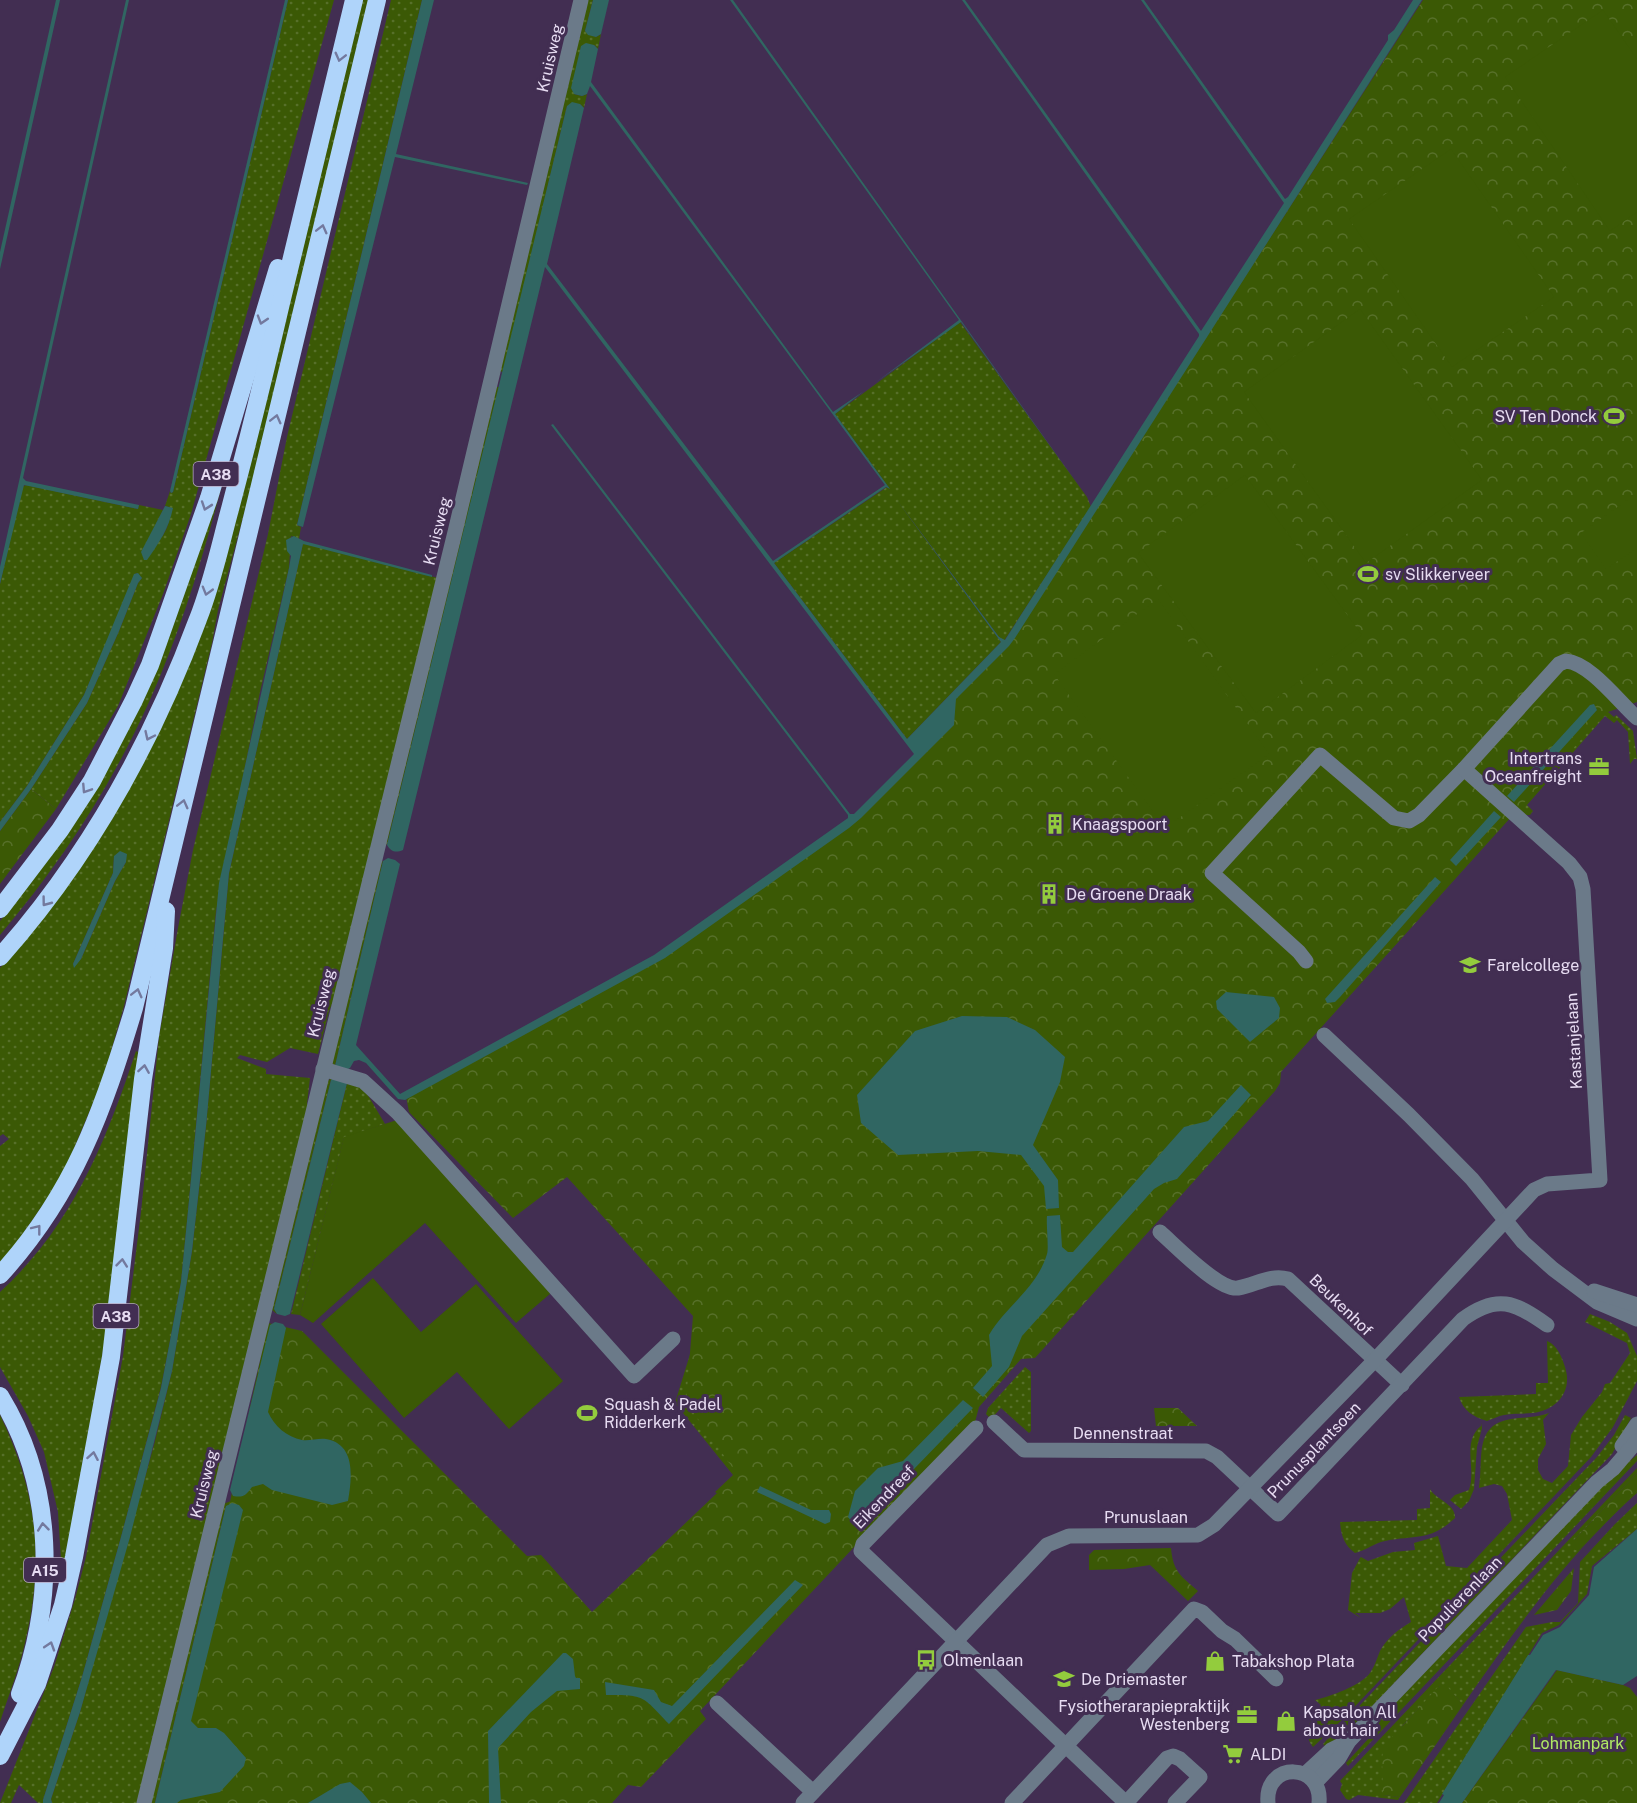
<svg xmlns="http://www.w3.org/2000/svg" width="1637" height="1803" viewBox="0 0 1637 1803" font-family="'Public Sans',sans-serif">
<defs>
<pattern id="grass-dots" width="8" height="8" patternUnits="userSpaceOnUse" patternTransform="scale(1.5)"><rect width="8" height="8" fill="#3b5905"/><path d="M2 2h.1M6 6h.1" fill="none" stroke="#57702a" stroke-width="1.8" stroke-linecap="round"/></pattern>
<pattern id="forest-crowns" width="20" height="18" patternUnits="userSpaceOnUse" patternTransform="scale(1.5)"><rect width="20" height="18" fill="#3b5905"/><path d="M2 6a3 3 0 1 1 6 0M12 15a3 3 0 1 1 6 0" fill="none" stroke="#57702a"/></pattern>
</defs>
<rect width="100%" height="100%" fill="#422e52"/>
<g fill="url(#grass-dots)" fill-rule="evenodd">
<path d="M288,0H334L191,514L163,594L118,706L56,809L31,789L87,703L119,631L138,583L142,578L136,573L84,695L27,786L0,822V584L22,487L26,485L138,509L139,505L163,510L155,526L162,537C168,527 171,519 169,507L165,506L170,491L171,493L173,492Z"/>
<path d="M361,0H369L249,495L218,610L212,643L124,1006L103,1079L62,1177L7,1257L0,1264V1146L9,1139L3,1134L0,1136V968C63,897 117,819 158,733C168,713 176,691 185,670ZM114,856L126,862L115,881L81,959L73,964L113,873Z"/>
<polygon points="391,0 422,0 297,525 301,527 299,539 291,536 289,568 260,692 216,911 188,1211 181,1282 169,1346 161,1387 121,1537 82,1677 43,1800 43,1803 38,1803 19,1785 11,1803 0,1803 54,1667 75,1599 86,1557 123,1356 141,1212 159,1037 178,928 193,850 268,534 287,437"/>
<polygon points="587,0 593,0 585,31 596,37 601,34 598,49 594,45 574,94 582,96 587,94 584,108 580,104 567,106 503,372 499,371"/>
<polygon points="960,322 1087,497 1091,507 1004,641 999,637 896,499 1001,642 907,739 774,563 887,487 890,489 835,414"/>
<polygon points="495,387 499,387 387,845 384,841"/>
<path d="M234,437C212,527 187,617 149,702C111,787 60,864 0,935V921L16,902L81,811Z"/>
<polygon points="303,543 438,578 337,992 329,1011 318,1054 290,1048 267,1062 240,1055 237,1058 266,1069 266,1074 310,1078 307,1104 309,1105 212,1503 153,1735 138,1803 52,1803 51,1799 80,1712 154,1445 172,1371 192,1251 206,1126 229,873"/>
<polygon points="1589,696 1614,717 1616,715 1633,731 1637,759 1634,759 1630,764 1628,732 1617,720 1614,723 1605,716 1527,805 1533,811 1530,815 1526,815 1494,790"/>
<polygon points="383,861 335,1066 332,1063 378,864"/>
<path d="M136,1051L138,1052L113,1296L64,1565L61,1560L58,1512L44,1452L28,1416L0,1367V1292C72,1226 106,1142 136,1051Z"/>
<polygon points="335,1077 331,1080 274,1309 277,1314 272,1310 325,1083 330,1079"/>
<polygon points="347,1083 358,1083 369,1097 385,1124 344,1138 300,1315 291,1314"/>
<path d="M1590,1314L1610,1322L1627,1333L1637,1356V1381L1613,1427L1591,1457L1343,1719L1313,1747C1302,1734 1311,1716 1321,1705L1315,1700C1331,1696 1360,1686 1370,1673C1375,1666 1377,1658 1380,1651C1387,1638 1399,1629 1411,1622L1404,1597L1390,1609L1380,1613H1355L1361,1618L1348,1610L1352,1573L1360,1558L1361,1557L1368,1561L1393,1552L1415,1550L1414,1543L1438,1536L1446,1566L1467,1568L1512,1520L1507,1494L1502,1486L1494,1484L1479,1488C1484,1459 1473,1425 1511,1419C1524,1417 1536,1418 1549,1413L1543,1420L1546,1444L1538,1459V1470L1543,1479L1552,1483L1568,1466L1571,1435L1582,1417L1602,1392L1605,1384L1610,1383L1630,1353L1627,1343L1585,1322Z"/>
<path d="M1547,1341C1557,1345 1562,1357 1565,1367C1573,1391 1557,1410 1533,1413C1523,1414 1514,1413 1504,1415C1498,1416 1493,1419 1487,1421C1473,1417 1463,1410 1459,1397L1536,1394V1383H1548Z"/>
<polygon points="691,1351 749,1469 726,1499 715,1492 733,1475 675,1403"/>
<polygon points="1025,1367 1031,1372 1031,1431 1029,1433 1001,1408 991,1419 986,1414 988,1408"/>
<path d="M0,1415C38,1494 45,1562 24,1647C18,1672 8,1697 0,1722Z"/>
<polygon points="1625,1415 1631,1418 1612,1454 1359,1720 1327,1748 1323,1744 1597,1457 1614,1435"/>
<path d="M1481,1423L1482,1428L1477,1447L1474,1489L1469,1501L1461,1509L1450,1500L1455,1495L1469,1490C1477,1469 1461,1442 1481,1426Z"/>
<polygon points="1637,1455 1637,1461 1348,1766 1346,1763 1371,1736 1384,1715 1608,1479"/>
<path d="M1637,1468V1473L1574,1540L1579,1550L1629,1497L1637,1491V1493C1568,1554 1515,1630 1463,1705L1446,1686H1440L1402,1726L1383,1795L1400,1797L1398,1800L1358,1795L1349,1800L1346,1799L1340,1790L1342,1784L1340,1781Z"/>
<path d="M1430,1489C1436,1500 1456,1504 1455,1518C1429,1543 1412,1534 1381,1542C1372,1545 1364,1551 1355,1553C1344,1545 1341,1535 1340,1522L1417,1520V1509L1430,1508Z"/>
<polygon points="231,1501 247,1505 226,1506 155,1803 149,1803 223,1504"/>
<polygon points="1637,1503 1637,1529 1592,1566 1587,1594 1559,1625 1542,1633 1437,1803 1404,1803 1526,1627 1552,1622 1560,1622 1578,1603 1580,1562 1615,1524"/>
</g>
<g fill="url(#forest-crowns)">
<polygon points="1423,0 1637,0 1637,702 1605,713 1281,1072 1280,1083 1275,1091 1035,1358 1021,1359 979,1407 975,1422 919,1478 700,1711 706,1719 641,1787 628,1785 612,1803 166,1803 268,1323 302,1331 527,1556 541,1555 592,1612 737,1474 686,1402 693,1316 567,1177 513,1218 409,1112 406,1096 654,960 843,828 916,758 954,697 1012,639"/>
<polygon points="31,789 56,809 0,884 0,831"/>
<polygon points="1154,1408 1178,1408 1197,1426 1156,1426"/>
<polygon points="1637,1473 1637,1491 1579,1550 1575,1550 1573,1547 1574,1540"/>
<path d="M1171,1548C1173,1572 1181,1576 1198,1591L1188,1601L1150,1565L1124,1569L1089,1570V1555L1094,1550Z"/>
<polygon points="1574,1568 1571,1591 1557,1610 1534,1615"/>
<polygon points="1557,1670 1623,1685 1630,1688 1637,1697 1637,1803 1462,1803"/>
<polygon points="1442,1685 1446,1685 1463,1705 1400,1797 1383,1795 1382,1758 1384,1746 1437,1688"/>
</g>
<g fill="#3b5905">
<polygon points="1603,10 1637,59 1637,212 1610,231 1505,77"/>
<polygon points="1451,149 1554,297 1452,367 1349,219"/>
<polygon points="1360,309 1482,480 1366,563 1244,392"/>
<polygon points="1245,475 1362,635 1256,713 1138,553"/>
<polygon points="1637,493 1637,548 1606,569 1581,533"/>
<polygon points="1158,599 1269,754 1165,828 1054,674"/>
<polygon points="397,1120 551,1293 516,1323 425,1223 313,1323 300,1315 344,1137"/>
<polygon points="373,1278 421,1332 476,1284 563,1381 509,1429 457,1372 404,1418 321,1324"/>
</g>
<g fill="#306662">
<polygon points="56,0 60,0 0,269 0,252"/>
<polygon points="126,0 129,0 23,478 26,481 139,505 138,509 24,485 0,584 0,567"/>
<polygon points="285,0 288,0 173,492 171,493 170,491"/>
<polygon points="422,0 434,0 396,154 528,183 527,185 395,157 303,527 297,525"/>
<polygon points="593,0 609,0 601,34 596,37 588,35 585,31"/>
<polygon points="730,0 733,0 1086,496 961,322 875,383 959,320"/>
<path d="M962,0H965L1201,331L1284,203L1141,0H1144L1285,199L1288,197L1388,40V35L1394,30L1413,0H1422L1015,638L1009,646L956,699L954,725L861,818L849,828L665,958L405,1100L398,1099L366,1063L359,1060L354,1061L350,1068L344,1071L347,1083L290,1314L285,1316L277,1314L274,1309L331,1080L335,1077V1066L383,861L388,858L395,860L400,864L356,1045L400,1094L654,955L848,818V815L551,425L553,424L850,814H854L914,754L545,267L403,850C396,853 391,852 387,845L567,106L572,102L580,104L584,108L547,264L773,561L885,485L590,86L587,94L582,96L574,94L571,88L581,46L586,43L594,45L598,49L591,82L833,412L864,391L835,414L890,489L886,487L774,563L907,739L1001,642L896,499L999,637L1005,640L1199,336V334Z"/>
<path d="M165,506L173,508C169,528 159,543 147,560H144L141,552Z"/>
<polygon points="294,536 304,541 432,575 432,577 303,544 229,873 206,1126 192,1251 172,1371 130,1537 80,1712 51,1799 52,1803 43,1803 43,1800 82,1677 121,1537 161,1388 169,1346 181,1282 188,1211 219,883 289,568 291,556 287,551 286,540"/>
<polygon points="138,573 142,578 138,583 119,631 87,703 31,789 0,831 0,822 27,786 84,695 134,574"/>
<polygon points="1594,704 1597,710 1514,802 1507,796 1590,705"/>
<polygon points="1494,811 1501,817 1456,866 1450,860"/>
<polygon points="120,851 127,854 126,862 115,881 81,959 74,968 73,964 113,873 114,856"/>
<polygon points="1435,877 1441,882 1340,997 1335,1002 1327,1003 1325,999"/>
<polygon points="1226,992 1274,997 1280,1008 1279,1018 1250,1042 1217,1009 1216,1001"/>
<polygon points="962,1016 1007,1017 1035,1030 1065,1057 1060,1082 1033,1145 1058,1180 1059,1208 1046,1209 1044,1186 1021,1155 978,1151 898,1155 861,1123 857,1095 915,1031"/>
<path d="M1241,1085L1251,1095L1177,1179L1164,1183L1154,1189L1022,1336L1009,1367L983,1397L973,1388L992,1366L989,1335C1006,1306 1037,1288 1047,1254C1049,1248 1046,1224 1047,1216L1060,1215L1062,1247L1068,1252H1073L1184,1127L1208,1121Z"/>
<path d="M275,1322L283,1324L286,1328L268,1412C274,1426 287,1437 302,1440C310,1441 318,1438 326,1439C356,1444 352,1478 348,1501L332,1505L272,1490L263,1484L252,1487C246,1495 244,1498 233,1496L230,1490L270,1325Z"/>
<polygon points="963,1400 973,1408 857,1528 848,1517 855,1491 878,1468 903,1461"/>
<polygon points="760,1486 811,1510 829,1510 831,1514 830,1522 825,1524 757,1492"/>
<polygon points="232,1503 239,1505 243,1510 191,1721 198,1728 216,1728 224,1733 246,1758 244,1766 220,1792 181,1800 177,1803 155,1803 226,1506"/>
<polygon points="1637,1529 1637,1676 1623,1685 1556,1670 1462,1803 1439,1803 1444,1795 1442,1794 1528,1655 1530,1655 1543,1635 1560,1627 1589,1595 1594,1567"/>
<path d="M795,1580L803,1585L669,1724C642,1696 646,1695 606,1695L605,1682L654,1690L661,1702L672,1706Z"/>
<polygon points="563,1653 566,1653 573,1659 575,1676 576,1678 580,1678 580,1689 557,1691 531,1712 498,1748 501,1803 489,1803 488,1731"/>
<polygon points="350,1782 362,1792 371,1803 308,1803 340,1784"/>
</g>
<g fill="none" stroke-linecap="round" stroke-linejoin="round">
<g stroke="#6b7a89" stroke-width="15">
<path d="M1306,961L1299,952L1212,873L1320,755L1394,818L1409,821L1419,815L1464,769L1559,664L1566,661C1590,663 1619,702 1637,718"/>
<polyline points="1324,1035 1409,1115 1472,1179 1523,1242 1553,1269 1597,1302 1637,1319"/>
<polyline points="323,1069 363,1081 398,1113 634,1376 673,1339"/>
<path d="M1160,1232C1176,1246 1219,1291 1238,1288C1256,1285 1270,1274 1288,1279L1402,1385"/>
<polyline points="1594,1291 1637,1305"/>
<path d="M994,1422L1024,1450L1206,1451L1217,1457L1278,1514L1463,1319C1497,1294 1515,1302 1547,1325"/>
<polyline points="976,1428 863,1544 861,1551 1126,1803"/>
<polyline points="1622,1446 1637,1424"/>
<polyline points="717,1703 813,1792"/>
<polyline points="1305,1774 1331,1750 1349,1741"/>
<polyline points="1315,1783 1339,1758 1349,1741 1597,1482 1613,1469 1637,1441"/>
<polyline points="144,1803 455,532 581,0"/>
<polyline points="803,1803 1047,1545 1069,1536 1198,1535 1214,1525 1374,1361 1534,1190 1547,1184 1600,1180 1583,889 1580,877 1569,863 1464,769"/>
<polyline points="1012,1803 1194,1609 1202,1612 1222,1631 1235,1639 1276,1679"/>
<polyline points="1126,1803 1167,1758 1173,1756 1180,1759 1200,1777 1175,1803"/>
<path d="M1268,1803C1264,1761 1323,1762 1319,1803"/>
</g>
<g stroke="#afd4fa" stroke-width="18">
<polyline points="0,909 60,830 92,781 134,700 150,665 209,498 278,268"/>
<path d="M0,957C88,858 152,743 198,619C212,584 220,546 230,509C248,441 265,372 281,303C305,202 330,101 354,0"/>
<path d="M0,1275C74,1194 103,1111 134,1008L377,0"/>
<path d="M0,1396C55,1486 56,1597 20,1694"/>
<polyline points="0,1756 37,1684 63,1605 74,1557 111,1357 143,1079 164,948 166,911"/>
</g>
</g>
<defs><path id="oneway-chevron" d="M-2-3.5L2.5 0L-2 3.5" fill="none" stroke-width="1.6" stroke-linecap="round" stroke-linejoin="round" transform="scale(1.5)"/></defs>
<g stroke="#73799e">
<use href="#oneway-chevron" transform="translate(340 57) rotate(104)"/>
<use href="#oneway-chevron" transform="translate(322 229) rotate(-76)"/>
<use href="#oneway-chevron" transform="translate(262 320) rotate(107)"/>
<use href="#oneway-chevron" transform="translate(276 419) rotate(-76)"/>
<use href="#oneway-chevron" transform="translate(206 506) rotate(109)"/>
<use href="#oneway-chevron" transform="translate(207 591) rotate(106)"/>
<use href="#oneway-chevron" transform="translate(149 736) rotate(115)"/>
<use href="#oneway-chevron" transform="translate(86 789) rotate(123)"/>
<use href="#oneway-chevron" transform="translate(183 804) rotate(-76)"/>
<use href="#oneway-chevron" transform="translate(46 902) rotate(127)"/>
<use href="#oneway-chevron" transform="translate(137 993) rotate(-76)"/>
<use href="#oneway-chevron" transform="translate(144 1069) rotate(-81)"/>
<use href="#oneway-chevron" transform="translate(37 1229) rotate(-52)"/>
<use href="#oneway-chevron" transform="translate(122 1263) rotate(-84)"/>
<use href="#oneway-chevron" transform="translate(93 1456) rotate(-80)"/>
<use href="#oneway-chevron" transform="translate(43 1527) rotate(-96)"/>
<use href="#oneway-chevron" transform="translate(50 1646) rotate(-72)"/>
</g>
<defs>
<g id="stadium-bare" transform="scale(1.62)"><path d="M0-5a6.5 5 0 1 0 0 10a6.5 5 0 1 0 0-10ZM-3.5-1.8h7v3.6h-7Z" fill="#93cc3d" stroke="#422e52" stroke-width="2.5" paint-order="stroke"/></g>
<g id="office-bare" transform="scale(1.62)"><path d="M-6-3h4V-5.5h4V-3h4V5H-6ZM-1-4.5V-3h2v-1.5ZM-6 0V1H6V0Z" fill="#93cc3d" stroke="#422e52" stroke-width="2.5" paint-order="stroke"/></g>
<g id="building-bare" transform="scale(1.62)"><path d="M-4-6H4V6H1V3H-1V6H-4ZM-2.5-4.3h1.7v1.8h-1.7ZM.8-4.3h1.7v1.8H.8ZM-2.5-1h1.7V.8h-1.7ZM.8-1h1.7V.8H.8Z" fill="#93cc3d" stroke="#422e52" stroke-width="2.5" paint-order="stroke"/></g>
<g id="school-bare" transform="scale(1.62)"><path d="M0-5L7-2L0 1L-7-2ZM-4 1L0 2.5L4 1V4Q0 6-4 4Z" fill="#93cc3d" stroke="#422e52" stroke-width="2.5" paint-order="stroke"/></g>
<g id="bus-bare" transform="scale(1.62)"><path d="M-5-6H5V4H4V6H2V4H-2V6H-4V4H-5ZM-3.5-4V0h7V-4ZM-3.5 1.2v1.5H-2V1.2ZM2 1.2v1.5H3.5V1.2Z" fill="#93cc3d" stroke="#422e52" stroke-width="2.5" paint-order="stroke"/></g>
<g id="shop-bare" transform="scale(1.62)"><path d="M-5-2.5h2.3a2.7 3.5 0 0 1 5.4 0H5L5.5 6h-11ZM-1.5-2.5h3a1.5 2.3 0 0 0-3 0Z" fill="#93cc3d" stroke="#422e52" stroke-width="2.5" paint-order="stroke"/></g>
<g id="supermarket-bare" transform="scale(1.62)"><path d="M-6-5.5h2.5l.6 2H6L4.5 2H-2.5L-4.4-4H-6ZM-1.5 3.2a1.3 1.3 0 1 0 .1 0ZM3 3.2a1.3 1.3 0 1 0 .1 0Z" fill="#93cc3d" stroke="#422e52" stroke-width="2.5" paint-order="stroke"/></g>
</defs>
<g fill-rule="evenodd">
<use href="#stadium-bare" x="1614" y="416"/>
<use href="#stadium-bare" x="1368" y="574"/>
<use href="#office-bare" x="1599" y="767"/>
<use href="#building-bare" x="1055" y="824"/>
<use href="#building-bare" x="1049" y="894"/>
<use href="#school-bare" x="1470" y="965"/>
<use href="#stadium-bare" x="587" y="1413"/>
<use href="#bus-bare" x="926" y="1660"/>
<use href="#shop-bare" x="1215" y="1661"/>
<use href="#school-bare" x="1064" y="1679"/>
<use href="#office-bare" x="1247" y="1715"/>
<use href="#shop-bare" x="1286" y="1721"/>
<use href="#supermarket-bare" x="1233" y="1754"/>
</g>
<g text-anchor="middle" dominant-baseline="central" stroke-width="6" stroke-linejoin="round" paint-order="stroke">
<g fill="#422e52" stroke="#b6a8c2" stroke-width="1.5">
<rect x="193.5" y="462" width="45" height="24" rx="4.5"/>
<rect x="93.5" y="1304" width="45" height="24" rx="4.5"/>
<rect x="24" y="1558" width="42" height="24" rx="4.5"/>
</g>
<g font-size="15" font-weight="bold" fill="#e7dcf2">
<text x="216" y="474">A38</text>
<text x="116" y="1316">A38</text>
<text x="45" y="1570">A15</text>
</g>
<g font-size="16" fill="#e7dcf2" stroke="#422e52">
<text transform="translate(550 58) rotate(-77)">Kruisweg</text>
<text transform="translate(437 531) rotate(-76)">Kruisweg</text>
<text transform="translate(321 1003) rotate(-76)">Kruisweg</text>
<text transform="translate(1574 1041) rotate(-93)">Kastanjelaan</text>
<text transform="translate(1341 1305) rotate(44)">Beukenhof</text>
<text x="1123" y="1433">Dennenstraat</text>
<text transform="translate(1314 1450) rotate(-46)">Prunusplantsoen</text>
<text transform="translate(204 1484) rotate(-76)">Kruisweg</text>
<text transform="translate(884 1497) rotate(-46)">Eikendreef</text>
<text x="1146" y="1517">Prunuslaan</text>
<text transform="translate(1460 1599) rotate(-46)">Populierenlaan</text>
</g>
<g font-size="16" fill="#e7dcf2" stroke="#422e52" text-anchor="start">
<text x="1597" y="416" text-anchor="end">SV Ten Donck</text>
<text x="1385" y="574">sv Slikkerveer</text>
<text x="1582" y="758" text-anchor="end">Intertrans<tspan x="1582" dy="18">Oceanfreight</tspan></text>
<text x="1072" y="824">Knaagspoort</text>
<text x="1066" y="894">De Groene Draak</text>
<text x="1487" y="965">Farelcollege</text>
<text x="604" y="1404">Squash &amp; Padel<tspan x="604" dy="18">Ridderkerk</tspan></text>
<text x="943" y="1660">Olmenlaan</text>
<text x="1232" y="1661">Tabakshop Plata</text>
<text x="1081" y="1679">De Driemaster</text>
<text x="1230" y="1706" text-anchor="end">Fysiotherarapiepraktijk<tspan x="1230" dy="18">Westenberg</tspan></text>
<text x="1303" y="1712">Kapsalon All<tspan x="1303" dy="18">about hair</tspan></text>
<text x="1250" y="1754">ALDI</text>
</g>
<g font-size="16" fill="#b0e964" stroke="#422e52">
<text x="1578" y="1743">Lohmanpark</text>
</g>
</g>
</svg>
